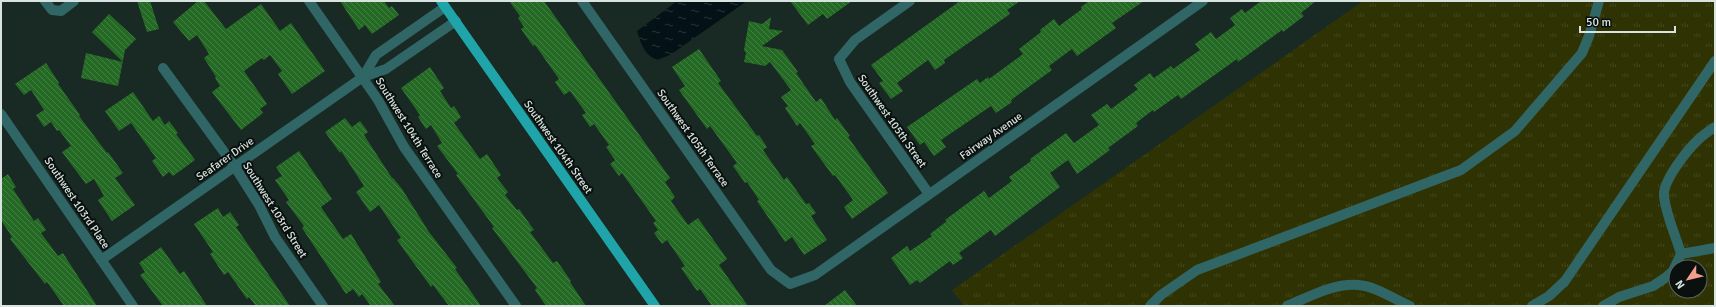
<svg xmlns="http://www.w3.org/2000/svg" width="1716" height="307" viewBox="0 0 1716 307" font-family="Signika,sans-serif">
<defs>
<pattern id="grass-tufts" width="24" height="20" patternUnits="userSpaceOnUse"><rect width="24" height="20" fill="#2f3303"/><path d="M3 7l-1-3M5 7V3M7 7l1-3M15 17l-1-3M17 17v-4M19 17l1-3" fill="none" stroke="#43471b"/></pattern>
<pattern id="water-ripples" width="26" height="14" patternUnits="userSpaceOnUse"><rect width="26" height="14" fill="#041218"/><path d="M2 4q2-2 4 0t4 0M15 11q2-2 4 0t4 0" fill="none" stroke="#283439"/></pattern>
<pattern id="building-back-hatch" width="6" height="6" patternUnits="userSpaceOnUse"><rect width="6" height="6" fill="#256a24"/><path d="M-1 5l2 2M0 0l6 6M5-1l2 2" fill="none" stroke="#447f44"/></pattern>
</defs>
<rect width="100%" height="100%" fill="#192a24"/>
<path fill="url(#grass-tufts)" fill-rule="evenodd" d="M1363,1H1715V306H964L952,290ZM1676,267H1700V291H1676Z"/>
<path fill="url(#water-ripples)" d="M677,1H747L670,55L657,60C644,55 641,43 637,31Z"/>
<g fill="url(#building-back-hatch)">
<polygon points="137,1 150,1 159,29 147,32"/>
<polygon points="198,1 204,1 226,29 261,4 280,31 291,23 325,71 292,94 278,74 282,71 270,55 264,60 262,58 244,71 267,104 260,109 263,113 241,130 212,92 220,86 215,78 216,77 204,58 209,54 197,35 189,41 173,22"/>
<polygon points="340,1 384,1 389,8 392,6 399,15 372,34 365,25 359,30"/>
<polygon points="509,1 544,1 670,178 665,182 675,197 671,201 688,225 698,218 727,259 719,265 748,306 712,306 700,289 697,291 681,268 685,266 667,240 662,244 654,233 658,230 653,223 656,221 622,173 619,176 610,164 615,160 606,147 609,145 594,124 590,127 582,115 586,113 570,91 564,95 555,82 559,79 535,45 533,46 521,29 524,27 518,18 520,16"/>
<polygon points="790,1 852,1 827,19 823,14 808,25"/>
<polygon points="960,1 1020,1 1007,10 1010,14 944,60 945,63 935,70 928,60 897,83 903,91 891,99 879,83 883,81 871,65"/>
<polygon points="1089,1 1144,1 1112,23 1116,28 1077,56 1072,49 1049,66 1052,70 1011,100 1012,102 996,113 991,106 941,140 946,147 934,156 924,142 920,145 907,127 977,79 980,83 988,77 989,79 1023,54 1019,49 1041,32 1040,30 1054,19 1059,26 1082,9 1081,7"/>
<polygon points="1261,1 1316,1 1301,13 1304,16 1283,32 1282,30 1238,62 1237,59 1181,99 1178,95 1154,112 1153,110 1136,123 1138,126 1108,148 1110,150 1077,174 1068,160 1050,173 1060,187 995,236 991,230 959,253 963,258 953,265 950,261 920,283 917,280 910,285 891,258 907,246 910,251 932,236 930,234 947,221 945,220 984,191 989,198 1012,181 1009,177 1031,161 1030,159 1066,133 1074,143 1099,125 1091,115 1107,104 1111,109 1138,89 1134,85 1150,73 1154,78 1171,66 1173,69 1200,50 1195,44 1211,32 1216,39 1235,25 1230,18 1242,9 1245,13"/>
<polygon points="109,14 136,39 125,50 118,86 81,78 86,53 123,62 92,32"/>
<polygon points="771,17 769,29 783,31 762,46 782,50 798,72 796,73 816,102 821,98 835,120 837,118 850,136 848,137 888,193 852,219 844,207 853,200 835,175 833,176 811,146 815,144 800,123 797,126 785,108 788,106 781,97 791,90 770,62 765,66 744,62 746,53 744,50 749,21 762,24"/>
<polygon points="699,49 721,81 718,83 757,136 759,135 767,147 763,150 784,180 787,177 806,204 809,203 816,213 811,216 827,240 804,255 792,237 785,242 757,201 759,200 747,182 745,183 733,166 737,163 710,126 707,129 679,90 685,86 672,67"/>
<polygon points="46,63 59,83 58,84 80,115 79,116 107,153 108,152 123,173 115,178 135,205 112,221 98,200 104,196 94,179 86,184 62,152 71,146 59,130 57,131 51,122 44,127 36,115 44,110 31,90 24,95 15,84"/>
<polygon points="430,67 444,88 440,91 451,108 454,106 461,117 454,123 480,159 487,154 501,175 497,178 508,192 505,195 517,210 519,209 534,230 530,232 553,263 557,261 571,281 570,282 586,306 546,306 535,290 537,288 492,228 494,227 456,175 458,174 437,146 442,143 431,125 426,129 418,117 420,115 401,88"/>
<polygon points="133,92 153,121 159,116 165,125 169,121 178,133 176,134 195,160 173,176 169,172 163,177 152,161 156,158 131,123 119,131 105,111"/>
<polygon points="345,118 352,127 360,121 368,132 364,135 392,178 393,178 402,189 429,232 457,268 455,269 481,306 449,306 433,285 431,287 397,240 401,238 379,205 370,212 356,192 364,186 341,151 340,153 325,132"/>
<polygon points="299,151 332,199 321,207 343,239 351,234 381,282 378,284 395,306 371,306 362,294 359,297 353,289 346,294 302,228 304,226 286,202 289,200 275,180 282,176 276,167"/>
<polygon points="8,174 16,187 13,189 34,221 38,218 46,230 41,233 58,256 63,253 97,306 64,306 47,282 45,284 10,239 12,237 1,220 1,179"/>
<polygon points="218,208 223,217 230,212 239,225 236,227 290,306 256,306 249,297 247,299 228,272 224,275 210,254 213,252 194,224"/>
<polygon points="161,247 180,274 184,271 207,306 163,306 140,275 145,272 139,263"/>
<polygon points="845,290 857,306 824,306"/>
</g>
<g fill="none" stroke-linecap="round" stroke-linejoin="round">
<g stroke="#316667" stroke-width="10">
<polyline points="45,1 52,10 61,11 74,1"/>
<polyline points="309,1 378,100 404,147 516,306"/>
<polyline points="582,1 771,270 790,284 815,275 1203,1"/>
<polyline points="910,1 855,40 839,59 850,82 929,194"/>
<polyline points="163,68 235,167 259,205 275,237 323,306"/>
<polyline points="363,77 376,55 445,7"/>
<polyline points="1,114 133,306"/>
<path d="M1681,254C1676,236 1665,213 1664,195C1663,181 1687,150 1698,140C1703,135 1709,131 1715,127"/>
<polyline points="101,260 363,77 386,69 456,21"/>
<polyline points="1150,306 1161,295 1197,270 1461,170 1515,131 1582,53 1589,36 1599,1"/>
<path d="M1287,306C1309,297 1333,283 1358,285C1375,286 1394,299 1410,306"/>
<polyline points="1532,306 1549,296 1565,281 1715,61"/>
<polyline points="1603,306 1619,297 1653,286 1665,278 1673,271 1681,254 1715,248"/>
</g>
<polyline stroke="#1fa5a9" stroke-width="10" points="441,1 655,306"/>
</g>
<g text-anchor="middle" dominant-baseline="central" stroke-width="4" stroke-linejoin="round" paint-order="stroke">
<g font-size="11" fill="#d9e4e0" stroke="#09100e">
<text transform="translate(892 121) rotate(55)">Southwest 105th Street</text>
<text transform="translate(409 128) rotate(58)">Southwest 104th Terrace</text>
<text transform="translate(991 136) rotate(-35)">Fairway Avenue</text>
<text transform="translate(693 138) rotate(55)">Southwest 105th Terrace</text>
<text transform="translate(558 147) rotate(55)">Southwest 104th Street</text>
<text transform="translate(225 159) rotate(-35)">Seafarer Drive</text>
<text transform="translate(77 203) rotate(56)">Southwest 103rd Place</text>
<text transform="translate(275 210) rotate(58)">Southwest 103rd Street</text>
</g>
</g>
<rect width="1716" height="307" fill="none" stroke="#d9e4e0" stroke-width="4"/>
<g transform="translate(1688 279) rotate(235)"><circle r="19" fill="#09100e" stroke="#5c6562"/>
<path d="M0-3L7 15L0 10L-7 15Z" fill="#f49d8c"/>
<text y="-6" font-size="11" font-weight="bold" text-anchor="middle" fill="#d9e4e0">N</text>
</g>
<path d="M1580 26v6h95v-6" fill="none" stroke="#d9e4e0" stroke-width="2"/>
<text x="1586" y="26" font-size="12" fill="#d9e4e0" stroke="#09100e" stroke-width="3" paint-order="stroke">50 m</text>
</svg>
